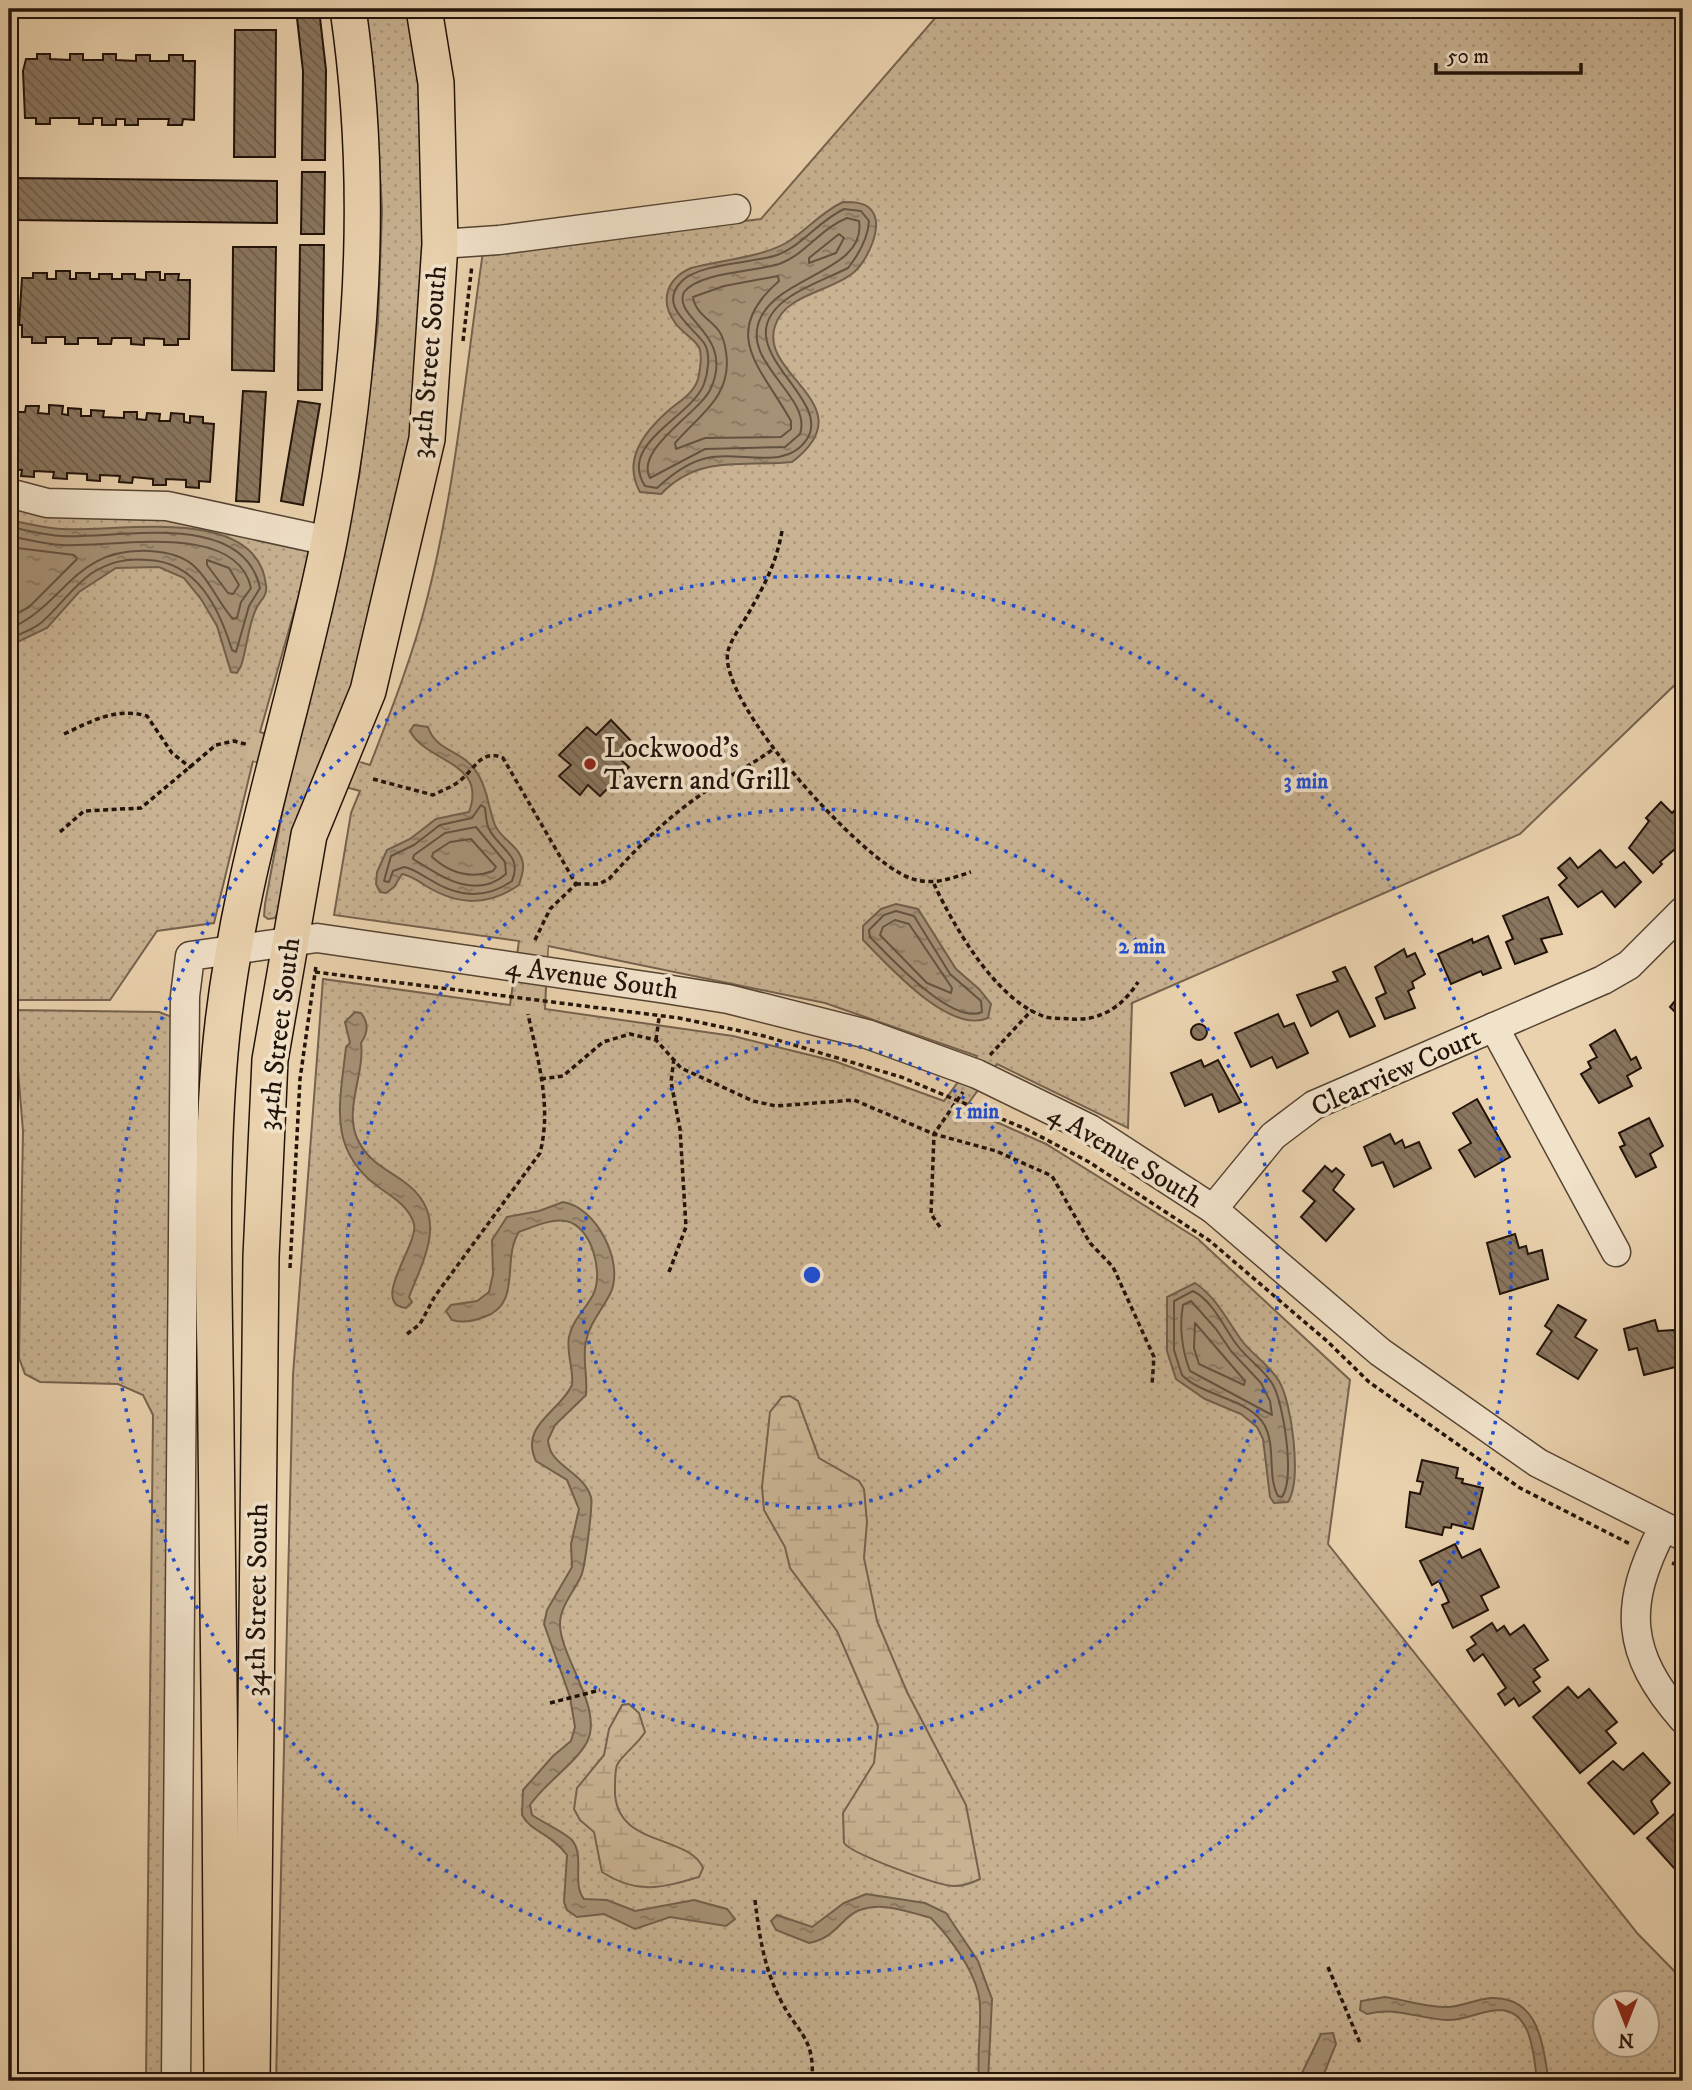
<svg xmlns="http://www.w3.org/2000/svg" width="1692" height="2090" viewBox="0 0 1692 2090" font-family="'IM FELL DW Pica',serif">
<defs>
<pattern id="grass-dots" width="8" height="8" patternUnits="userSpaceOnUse" patternTransform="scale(1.75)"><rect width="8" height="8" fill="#c8b292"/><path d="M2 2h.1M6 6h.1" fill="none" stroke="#ac987d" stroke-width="1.8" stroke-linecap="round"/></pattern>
<pattern id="wetland-marsh" width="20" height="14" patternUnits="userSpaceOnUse" patternTransform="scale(1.75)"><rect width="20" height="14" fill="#c8b292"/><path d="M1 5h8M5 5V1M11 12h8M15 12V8" fill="none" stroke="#ac987d"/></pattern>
<pattern id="water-ripples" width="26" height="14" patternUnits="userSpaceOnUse" patternTransform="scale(1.75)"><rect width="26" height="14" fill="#a69176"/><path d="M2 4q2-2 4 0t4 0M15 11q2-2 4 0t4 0" fill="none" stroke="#87755f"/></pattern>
<pattern id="building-back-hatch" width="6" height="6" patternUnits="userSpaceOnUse" patternTransform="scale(1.75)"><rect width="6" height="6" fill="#8a765f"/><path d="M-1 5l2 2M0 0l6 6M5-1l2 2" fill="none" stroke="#70604d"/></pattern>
</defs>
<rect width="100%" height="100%" fill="#ead2ae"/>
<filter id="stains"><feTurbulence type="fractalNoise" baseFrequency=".00286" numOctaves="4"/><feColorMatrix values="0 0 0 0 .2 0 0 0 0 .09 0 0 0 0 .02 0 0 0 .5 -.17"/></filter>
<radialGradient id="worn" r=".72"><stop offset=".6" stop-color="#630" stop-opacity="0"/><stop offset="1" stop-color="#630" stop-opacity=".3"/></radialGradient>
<g fill="url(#grass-dots)" stroke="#75624e" stroke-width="2" fill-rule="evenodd">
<path d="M366,9H409L421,53L426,320L403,503L333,754L370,765C391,711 413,655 427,599C456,486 466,367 483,252L761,219L943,9H1683V677L1520,834L1132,1003L1128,1128L997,1064L965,1108L1046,1144L1198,1239L1350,1380L1328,1544L1638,1934L1683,1980V2081H276L293,1375L323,979L510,1005L519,941L334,915L351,813L360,791L321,780L281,905L275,918L268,919L264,916L265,904L290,771L253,761L214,923L157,931L110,1000H9V488L317,531L260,732L295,743L359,477L378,323L382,210L376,105ZM548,946L825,1003L977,1056L944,1101L834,1061L733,1036L545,1009ZM1604,2002H1646V2044H1604Z"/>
<polygon points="13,1010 159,1012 177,1019 168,2081 146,2081 153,1415 143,1395 118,1384 40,1382 25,1374 19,1358 23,1131"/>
</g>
<g fill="url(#wetland-marsh)" stroke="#75624e" stroke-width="2">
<path d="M790,1396L798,1401L819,1458L859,1481L864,1489L867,1522L864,1558L877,1621L907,1692L966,1805L980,1879C972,1883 963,1886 954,1886C938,1886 852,1854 844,1843L843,1813L874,1763L878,1726L837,1631L790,1568L785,1547L764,1510L762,1487L770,1412L782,1397Z"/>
<path d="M629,1704L639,1713L645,1732C638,1744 623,1754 617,1765C615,1771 615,1781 615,1787C612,1848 688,1833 703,1868L699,1877C661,1888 637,1895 602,1872L594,1832L580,1820L574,1809L577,1788L604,1755L609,1729L622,1705Z"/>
</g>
<g fill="url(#water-ripples)" stroke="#715f4a" stroke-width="2">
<path d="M843,202C853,202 866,202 872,211C884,227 866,263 853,273C830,292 785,294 775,326C758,376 867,405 792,462C742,467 699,454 661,494L640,492C622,460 644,432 669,410C680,401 694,393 698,379C700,370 703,356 699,347C694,339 682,332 676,324C659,302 666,279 691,268C720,260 759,258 786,243C806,231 821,212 843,202Z"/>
<path d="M9,520C26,523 44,528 62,529C116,533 257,503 266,585C268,596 260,600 256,609C248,626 247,648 241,666L237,673L231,672L217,626L201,599L184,578L159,567L116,568L79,592L47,628L9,646Z"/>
<path d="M414,725L428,727C436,750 456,749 471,765C487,782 487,804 495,825C501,840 520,845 523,864C524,871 521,878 519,885C488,906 459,906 426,886C418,881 412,876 402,874L394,887L386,893L380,892L376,884L377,872L387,850L410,839L436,819L469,812C488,761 426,763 410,731Z"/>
<path d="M896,904L918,909L956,969L979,989L991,1004L988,1018C949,1035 888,965 863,940V926L881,909Z"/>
<path d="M355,1012L361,1013C369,1023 368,1033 361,1043C365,1073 344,1109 357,1138C366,1160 386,1169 403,1181C450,1214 425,1256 409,1297L412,1302L406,1308C369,1304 419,1244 414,1224C409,1206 391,1196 377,1186C327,1148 340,1103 346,1047L350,1043L345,1022Z"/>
<path d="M563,1202C596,1207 624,1261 611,1292C603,1309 590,1322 586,1341C582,1358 588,1377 586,1395L555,1425L548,1440C549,1466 583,1471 591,1497C593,1505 585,1568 581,1576C574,1592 560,1606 560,1624C560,1657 604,1709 587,1742C576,1763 545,1783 530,1805L532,1815C544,1823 560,1830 571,1839C586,1855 571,1883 584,1899L607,1900L635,1911L694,1900L727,1909L735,1919L726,1926L670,1917L635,1929L604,1914L577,1917L567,1910L564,1902L567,1855C553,1835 530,1831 522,1815L523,1790L553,1756L571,1741L575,1727L570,1697L544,1624L547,1610L572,1567L571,1544L579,1509L567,1480L536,1461C519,1425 560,1412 572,1385C574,1369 566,1353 569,1337C573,1319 585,1310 593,1295C604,1274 592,1226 566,1221C553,1218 532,1227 519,1232C501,1259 523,1304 484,1317C474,1321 462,1323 452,1320L446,1311L451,1305L477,1301L489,1292L493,1274L492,1240L507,1217L539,1211Z"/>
<path d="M1195,1283C1216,1297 1227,1320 1242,1341C1253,1355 1269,1365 1279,1381C1292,1403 1302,1480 1288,1502L1274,1503L1270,1497L1263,1439L1257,1427L1241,1414L1205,1399L1176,1379L1167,1351V1297Z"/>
<path d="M866,1894L925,1903L946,1913L978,1961L992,1999L988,2081H979C977,2056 981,2031 980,2006C979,1975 951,1939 931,1918C903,1910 869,1897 846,1919C834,1931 826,1940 809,1943L776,1930L771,1921L777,1915L812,1927L844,1903Z"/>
<path d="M1385,1997C1406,2000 1428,2008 1449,2007C1463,2006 1477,1999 1491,1998C1541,1997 1542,2046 1549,2081H1537C1534,2059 1533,2011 1500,2010C1482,2010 1465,2021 1447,2020C1419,2019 1395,2006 1367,2014L1360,2010L1361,2001Z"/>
<polygon points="1333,2033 1336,2044 1321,2081 1298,2081 1321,2034"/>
</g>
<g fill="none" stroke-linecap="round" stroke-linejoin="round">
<g stroke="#645240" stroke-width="2">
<path d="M844,209L861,211L869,221C868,238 859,254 848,268C830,277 808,285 791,296C716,345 835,396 807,439C786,472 738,450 707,458C688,462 671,475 657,488L645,486C617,443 692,417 704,384C708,373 711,353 704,343C691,325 657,305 682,281C699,264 750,263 774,256C801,248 818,221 844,209Z"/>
<path d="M847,218L859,221C867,270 782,275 761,317C738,362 813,396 800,434L785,447L705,449L650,478C634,449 701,412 711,388C735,333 672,319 684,292C700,272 754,272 779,264C805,255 821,228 847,218Z"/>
<polygon points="839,234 844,238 836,253 809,263 809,258"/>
<path d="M778,276L779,281C718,334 761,367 791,421V429L781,437L705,438L676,449L675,443C699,415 733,396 726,352C725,345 724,338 719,331C711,320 695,313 693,297L724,286Z"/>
<path d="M9,527C26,530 45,535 62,536C120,539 243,509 260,588L249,606L236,652L232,650C219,608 197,562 148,560C126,558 110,562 92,573C72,587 60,606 42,622C33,630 19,634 9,639"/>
<path d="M9,536C26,539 44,544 62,545C112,548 236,520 251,588L241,602L237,618L233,619C219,604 211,582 195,567C183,555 166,552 150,551C73,547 67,604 9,629"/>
<polyline points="9,547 74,555 77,559 29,607 9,618"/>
<polygon points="207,560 229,568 239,585 233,594 228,593 207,565"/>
<path d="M481,805L485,808C486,815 486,823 489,829C499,849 523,855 512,881C485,900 457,897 429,879C420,874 414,869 404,867L393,871L389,882L384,881L391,856L414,845L440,825L472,818Z"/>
<path d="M476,827L505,862L506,874C475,901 441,876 413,859L414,855L445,833Z"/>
<path d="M471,839L496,867L493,871C471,879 450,873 432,857L433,853L450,842Z"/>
<path d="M896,911L914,916L950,974L981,1001L982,1012C952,1026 889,956 870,937L869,930L884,915Z"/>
<polygon points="895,920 909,924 952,988 951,993 927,983 880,935 883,927"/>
<path d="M1193,1291C1213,1301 1224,1328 1237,1345C1248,1360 1264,1369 1273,1385C1284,1405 1295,1478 1282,1497L1278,1496C1267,1475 1276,1448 1265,1426C1250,1398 1203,1397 1182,1375L1174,1350V1301Z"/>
<path d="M1191,1301L1216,1329L1231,1351L1261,1383L1270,1401L1272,1415L1190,1371C1182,1351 1179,1325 1183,1305Z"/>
<polygon points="1195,1323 1245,1381 1244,1385 1199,1364 1194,1348"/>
</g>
</g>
<g fill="url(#building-back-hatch)" stroke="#221309" stroke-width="2">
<polygon points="296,9 319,9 326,70 325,160 302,160 303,71"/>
<polygon points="235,30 276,30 275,157 234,157"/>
<polygon points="37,54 50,54 50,59 70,60 70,54 83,54 83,60 103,60 103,54 116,54 116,60 136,61 136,55 150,55 150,61 169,61 169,55 183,55 183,61 195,61 194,120 183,119 182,125 168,125 169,119 138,119 138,125 125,125 125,119 116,119 116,125 102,125 102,118 93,118 93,124 79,124 79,118 50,118 50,124 36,124 36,118 25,118 23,71 26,59 37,59"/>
<polygon points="302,172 325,172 324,234 301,234"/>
<polygon points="15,178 277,181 277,223 15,220"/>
<polygon points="300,245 324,245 322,390 298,390"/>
<polygon points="233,247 276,247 274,371 232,370"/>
<polygon points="56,271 70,271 70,279 76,279 76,273 90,273 90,279 99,279 99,274 112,274 112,279 122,279 122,274 135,274 135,279 146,280 146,272 160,272 160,280 165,280 165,274 179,274 178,280 190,280 189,339 178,339 178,345 164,345 164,339 144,338 144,345 131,344 131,338 112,338 111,344 98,344 98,338 78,338 78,344 65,344 65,337 46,337 46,343 32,343 32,337 22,337 22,325 19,325 22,278 33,278 33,273 47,273 47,279 56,279"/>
<polygon points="243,391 266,392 259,502 236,501"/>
<polygon points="298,401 320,404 303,505 281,501"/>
<polygon points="49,405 63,406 62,414 68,415 68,408 81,409 81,416 91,416 91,410 104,411 103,417 124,418 124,412 137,412 137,419 146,420 147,413 160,414 159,421 170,421 171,413 184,414 184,422 190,423 190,416 203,417 203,423 214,424 210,482 199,481 199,488 186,487 186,480 166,479 166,485 153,485 153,479 133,477 132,483 119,482 120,476 100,475 100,481 87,480 87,474 67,473 67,479 53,478 54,472 34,471 34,477 21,476 22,470 10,469 14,412 25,412 26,406 39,406 38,413 49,414"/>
<polygon points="611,720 634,744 619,758 629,767 600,796 588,785 580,795 559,776 571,765 559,755 587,727 596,735"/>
<polygon points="1661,802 1672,813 1677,808 1683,814 1683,842 1660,862 1662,864 1653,873 1629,848 1649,821 1646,818"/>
<polygon points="1600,850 1616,868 1624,862 1641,882 1615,907 1602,891 1578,907 1559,885 1567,878 1558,868 1570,858 1578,868"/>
<polygon points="1548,897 1562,934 1541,939 1547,952 1515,964 1506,942 1513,939 1503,916"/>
<polygon points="1488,936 1501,968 1483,975 1481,971 1451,984 1438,954 1472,939 1473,943"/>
<polygon points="1404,949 1407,957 1415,953 1425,974 1412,982 1414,988 1408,991 1415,1008 1385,1019 1376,998 1386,993 1375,967"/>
<polygon points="1345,967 1375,1026 1350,1037 1338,1011 1311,1026 1297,995 1338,981 1333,972"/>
<polygon points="1683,991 1683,1020 1670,1007"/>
<polygon points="1278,1014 1284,1027 1294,1023 1308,1053 1277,1068 1272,1057 1251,1067 1235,1033"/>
<circle cx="1199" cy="1032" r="8"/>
<polygon points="1615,1030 1631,1060 1636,1057 1641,1068 1627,1076 1632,1086 1599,1103 1581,1074 1591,1068 1588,1062 1597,1057 1590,1045"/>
<polygon points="1201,1060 1204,1067 1218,1060 1241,1102 1219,1112 1212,1094 1185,1106 1171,1073"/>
<polygon points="1477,1099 1510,1157 1475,1177 1459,1150 1471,1143 1453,1113"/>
<polygon points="1649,1118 1663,1146 1650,1154 1656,1167 1636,1177 1620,1147 1625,1145 1619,1133"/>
<polygon points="1390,1134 1395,1144 1402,1140 1405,1148 1419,1142 1431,1168 1394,1187 1383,1162 1372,1166 1364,1147"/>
<polygon points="1325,1166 1332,1172 1336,1168 1344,1175 1333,1190 1354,1209 1326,1241 1301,1217 1315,1201 1303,1191"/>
<polygon points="1515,1234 1519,1248 1526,1246 1528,1254 1542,1250 1548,1279 1500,1294 1487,1243"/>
<polygon points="1558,1305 1586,1320 1575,1337 1597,1350 1578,1379 1537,1354 1552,1331 1545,1326"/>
<polygon points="1655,1320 1658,1331 1674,1330 1683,1365 1644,1375 1637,1348 1629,1350 1624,1329"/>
<polygon points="1422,1460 1458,1468 1456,1478 1463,1479 1462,1483 1483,1488 1473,1529 1452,1524 1451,1528 1444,1527 1442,1535 1406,1527 1410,1492 1420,1494 1423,1482 1417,1481"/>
<polygon points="1455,1544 1462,1558 1480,1549 1499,1587 1481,1596 1488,1610 1453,1628 1442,1605 1449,1602 1439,1581 1432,1585 1420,1561"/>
<polygon points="1492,1623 1497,1631 1504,1626 1510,1635 1524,1625 1548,1660 1534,1669 1540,1677 1533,1682 1540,1691 1519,1706 1514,1698 1505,1705 1498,1694 1506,1688 1483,1654 1474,1661 1467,1650 1476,1644 1471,1637"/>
<polygon points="1568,1687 1578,1698 1589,1689 1617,1722 1606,1731 1616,1743 1580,1773 1533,1717"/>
<polygon points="1643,1753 1670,1783 1651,1801 1658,1813 1634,1834 1588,1783 1613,1761 1623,1770"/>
<polygon points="1682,1807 1683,1809 1683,1878 1647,1838"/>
</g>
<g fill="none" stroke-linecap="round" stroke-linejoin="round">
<g stroke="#ccb595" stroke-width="28" stroke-dasharray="28 14" stroke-linecap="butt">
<polyline points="249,745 373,779"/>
<polyline points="528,1014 534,942"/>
</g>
<g stroke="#544332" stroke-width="31">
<g id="minor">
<polyline points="440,244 499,240 736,209"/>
<polyline points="9,493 47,503 167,506 329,541"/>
<polyline points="1494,1027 1616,1252"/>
<polyline points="1213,1209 1273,1136 1314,1105 1603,980 1629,965 1683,911"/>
<path d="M1663,1528C1623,1605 1625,1653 1683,1719"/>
<polyline points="176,2081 185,996 190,956 317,938 666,989 728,999 867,1034 977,1074 1090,1129 1213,1209 1380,1352 1538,1463 1683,1536"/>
</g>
</g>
<g stroke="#221309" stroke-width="38">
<g id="major">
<path d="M222,2081C222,1864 218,1648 216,1431C215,1306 209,1178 220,1053C235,879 295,712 329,541C363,365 374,186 348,9"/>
<polyline points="252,2081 261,1257 270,1060 309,835 368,691 427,439 440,244 436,83 424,9"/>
</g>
</g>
<g stroke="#221309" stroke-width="3.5" stroke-dasharray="5 3.5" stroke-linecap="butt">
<polyline points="463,341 472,265"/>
<path d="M782,531C776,564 765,584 748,614C742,625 731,639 728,651C716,701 863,862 910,878C932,886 949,879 971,872"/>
<path d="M64,734C92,721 116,707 147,716L172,753L191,768"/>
<path d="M373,779L433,795C443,790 455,786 463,778C476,766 483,749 503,758L576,884L550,909L534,942"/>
<polyline points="60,832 84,811 141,808 216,745 234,741 249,745"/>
<path d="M576,884H599L609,879C640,844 676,809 716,785C735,773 754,763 772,750"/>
<path d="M934,884C954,927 997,1002 1046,1017C1054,1019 1064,1018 1072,1019C1101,1021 1123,1006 1138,982"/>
<polyline points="315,972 679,1018 764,1036 901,1077 1026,1129 1089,1162 1210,1241 1328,1342 1369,1382 1520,1488 1630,1544"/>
<polyline points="656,1040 659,1018"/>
<polyline points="990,1055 1032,1010"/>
<polyline points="541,1079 563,1076 603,1042 630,1034 656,1040 681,1068 753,1101 776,1106 854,1100 934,1134 996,1151 1052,1176 1090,1243 1113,1267 1154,1357 1152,1385"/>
<polyline points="940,1227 931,1214 934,1134 963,1092"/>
<polyline points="290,1268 300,1079 316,966"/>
<polyline points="669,1272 686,1227 680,1129 671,1082 674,1058"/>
<path d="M407,1334L420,1324L435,1296L540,1153C552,1106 538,1061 528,1014"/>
<polyline points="1672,1563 1683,1567"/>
<polyline points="550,1703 600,1690"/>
<path d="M755,1900C759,1934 764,1968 780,1999C798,2035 815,2036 812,2081"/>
<polyline points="1328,1967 1360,2043"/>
</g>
<use href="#minor" stroke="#f1e2ca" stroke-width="28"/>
<use href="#major" stroke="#ead2ae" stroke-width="35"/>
</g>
<g fill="none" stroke="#1d4ed8" stroke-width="3.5" stroke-dasharray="3.5 7">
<circle cx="812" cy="1275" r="233"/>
<circle cx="812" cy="1275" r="466"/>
<circle cx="812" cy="1275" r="699"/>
</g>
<circle fill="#8f2418" stroke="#f1e2ca" stroke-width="2.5" cx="590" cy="764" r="7"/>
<g text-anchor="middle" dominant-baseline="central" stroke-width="7" stroke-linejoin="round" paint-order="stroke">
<g font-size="28" fill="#221309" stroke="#f1e2ca">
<text transform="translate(429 362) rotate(-85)">34th Street South</text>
<text transform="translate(592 978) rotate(8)">4 Avenue South</text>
<text transform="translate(279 1034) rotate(-83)">34th Street South</text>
<text transform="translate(1396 1072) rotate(-24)">Clearview Court</text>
<text transform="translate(1125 1156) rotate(31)">4 Avenue South</text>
<text transform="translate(257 1600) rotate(-89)">34th Street South</text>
</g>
<g font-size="28" fill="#221309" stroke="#f1e2ca" text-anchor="start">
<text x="604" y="748">Lockwood's<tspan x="604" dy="32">Tavern and Grill</tspan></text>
</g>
</g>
<circle cx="812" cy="1275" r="10" fill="#1d4ed8" stroke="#f1e2ca" stroke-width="3.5"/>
<g font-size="21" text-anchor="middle" font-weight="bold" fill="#1d4ed8" stroke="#f1e2ca" stroke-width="7" stroke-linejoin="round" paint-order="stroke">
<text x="1306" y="788">3 min</text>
<text x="1142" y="953">2 min</text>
<text x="977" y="1118">1 min</text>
</g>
<rect width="1692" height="2090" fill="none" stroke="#ead2ae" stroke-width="35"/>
<rect x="10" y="10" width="1671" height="2069" fill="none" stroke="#221309" stroke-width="3.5"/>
<rect x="18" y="18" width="1657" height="2055" fill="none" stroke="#221309" stroke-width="2"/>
<g transform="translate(1626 2024) rotate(180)"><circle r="33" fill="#f1e2ca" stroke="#9e8f7d" stroke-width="2"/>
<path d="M0-5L12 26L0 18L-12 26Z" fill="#8f2418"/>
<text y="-10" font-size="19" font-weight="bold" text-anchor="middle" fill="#221309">N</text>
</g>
<path d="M1436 63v10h145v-10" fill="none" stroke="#221309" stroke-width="3.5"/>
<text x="1447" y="63" font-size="21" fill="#221309" stroke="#f1e2ca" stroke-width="5" paint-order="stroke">50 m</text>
<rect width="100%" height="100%" filter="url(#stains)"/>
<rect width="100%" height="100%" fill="url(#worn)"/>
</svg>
